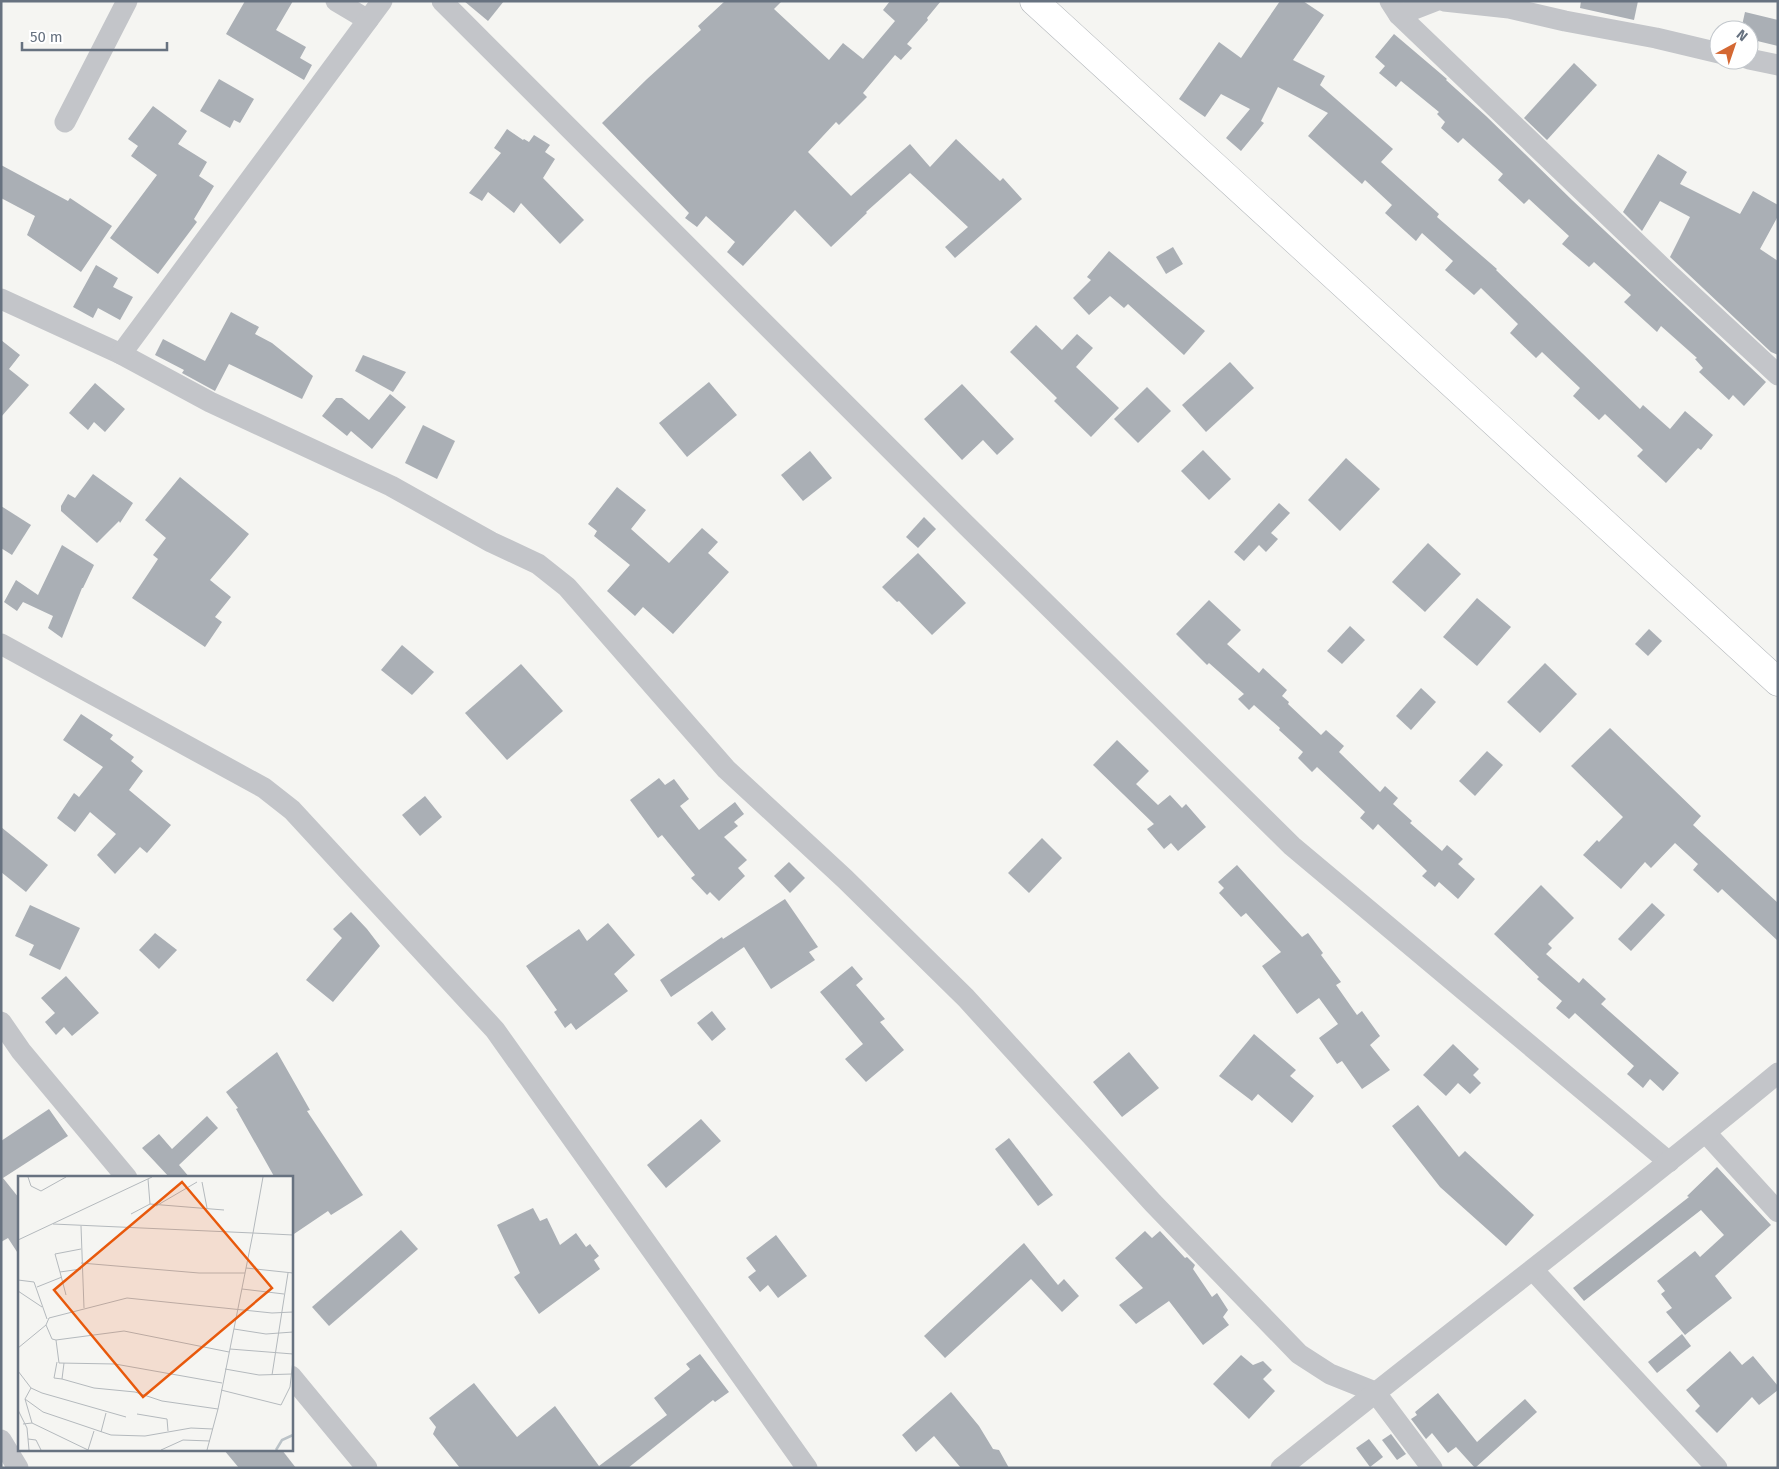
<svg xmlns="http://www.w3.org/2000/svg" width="1779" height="1469" viewBox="0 0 1779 1469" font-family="'Fira Sans',sans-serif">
<rect width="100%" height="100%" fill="#f5f5f2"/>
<g fill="#aaafb5">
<polygon points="245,1 293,1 276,30 306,47 300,58 312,65 304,80 226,34"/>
<polygon points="464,1 504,1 488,21"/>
<polygon points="725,1 782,1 774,9 829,60 843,43 863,59 895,21 883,10 890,1 941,1 927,18 928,20 907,44 912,48 901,60 895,55 863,93 867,97 839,125 836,122 808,152 851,196 910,144 930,167 956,139 1000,181 1003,178 1022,199 955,258 945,247 968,227 910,173 866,212 867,213 831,247 795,210 743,266 727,252 735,242 706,216 697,227 685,218 689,213 602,123 647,79 701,30 698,26"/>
<polygon points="1280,1 1303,1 1324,15 1293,60 1325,76 1320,85 1393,149 1381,162 1439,214 1437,217 1497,269 1496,270 1640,409 1643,405 1670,429 1685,411 1713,435 1701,450 1698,448 1666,483 1637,456 1643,450 1605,414 1599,420 1573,396 1580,388 1542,352 1536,358 1510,333 1518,324 1481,288 1474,295 1445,270 1453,261 1422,233 1416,241 1385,213 1392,205 1365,180 1362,184 1308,136 1328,113 1278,87 1261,121 1264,123 1241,151 1226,138 1250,109 1221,94 1205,117 1179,99 1219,42 1241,58"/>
<polygon points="1581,1 1638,1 1634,20 1580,8"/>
<polygon points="1745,12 1778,20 1778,46 1749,39 1749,30 1741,30"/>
<polygon points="1394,34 1447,79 1446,80 1486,116 1572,200 1766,382 1744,406 1733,395 1729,400 1699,372 1703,368 1695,359 1697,358 1661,326 1657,332 1624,302 1631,295 1594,262 1589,267 1562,244 1569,236 1529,199 1524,204 1498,180 1503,174 1463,138 1458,143 1441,128 1445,122 1437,114 1439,112 1401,81 1396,87 1379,73 1385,66 1375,57"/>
<polygon points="1574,63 1597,85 1547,140 1524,118"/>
<polygon points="219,79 254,99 240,123 234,120 230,128 200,111"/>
<polygon points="153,106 187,131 178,144 207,162 199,176 214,186 194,219 197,222 158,274 110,238 157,175 131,156 138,146 128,139"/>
<polygon points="507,129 523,140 524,139 529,142 534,135 550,145 545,152 555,159 543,178 584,220 560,244 521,203 514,213 488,192 482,201 469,193 501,153 494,148"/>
<polygon points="1658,154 1687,172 1680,184 1740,214 1753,191 1778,205 1778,216 1760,249 1778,261 1778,355 1771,352 1670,257 1690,217 1660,201 1642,231 1623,212"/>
<polygon points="1,165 68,201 70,198 112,226 81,272 27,235 35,216 1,198"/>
<polygon points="1173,247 1183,264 1166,274 1156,257"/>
<polygon points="1109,251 1205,331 1184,355 1128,304 1124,308 1110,296 1089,315 1073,298 1091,280 1087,277"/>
<polygon points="96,265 118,278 113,287 133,297 120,320 98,308 93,318 73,307"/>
<polygon points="231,312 259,327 255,334 272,343 313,376 302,399 229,364 215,391 182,373 184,370 155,355 163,339 205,361"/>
<polygon points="1036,325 1062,350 1077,334 1093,348 1076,367 1119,408 1091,437 1054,401 1057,398 1010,352"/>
<polygon points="1,340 20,355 9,369 29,385 1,417"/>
<polygon points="363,355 406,372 393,392 355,371"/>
<polygon points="1230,362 1254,388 1206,432 1182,405"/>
<polygon points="709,382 737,415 687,457 659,423"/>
<polygon points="95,383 125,409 105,432 94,422 88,430 69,413"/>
<polygon points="962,384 1014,439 997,455 983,440 962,460 924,419"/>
<polygon points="1147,387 1171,411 1138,443 1114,419"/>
<polygon points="390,394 406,407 372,449 351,431 347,436 322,416 336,398 342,398 369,420"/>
<polygon points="423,425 455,441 437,479 405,463"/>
<polygon points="1203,450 1231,479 1209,500 1181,471"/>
<polygon points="810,451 832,478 803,501 781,475"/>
<polygon points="1346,458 1380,489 1340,531 1308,500"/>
<polygon points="93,474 133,503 120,523 119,521 97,543 61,511 61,506 68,494 75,498"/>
<polygon points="180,477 249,534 210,580 231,597 215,617 222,622 205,647 132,598 158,559 153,555 166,538 145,520"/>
<polygon points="617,487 646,510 631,529 669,563 702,528 718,542 708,553 729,572 673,634 643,607 635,616 607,591 630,565 594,536 597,531 588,524"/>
<polygon points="1279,503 1290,513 1271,533 1278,539 1266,552 1259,545 1244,561 1234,552"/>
<polygon points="1,506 31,525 12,555 1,548"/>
<polygon points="924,517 936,529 918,548 906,537"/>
<polygon points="1428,543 1461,574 1425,612 1392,582"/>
<polygon points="62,545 94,565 83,588 82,588 62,638 48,628 53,616 23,602 17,611 4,602 16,580 38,595"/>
<polygon points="918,553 966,603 932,635 899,601 897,602 882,587"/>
<polygon points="1477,598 1511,627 1477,666 1443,637"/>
<polygon points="1209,600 1241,630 1227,644 1259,673 1263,668 1287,690 1282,696 1289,702 1288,704 1321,735 1326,730 1344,746 1339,752 1380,792 1385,786 1398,798 1393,804 1412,821 1410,823 1442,851 1447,845 1463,859 1458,864 1475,879 1458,899 1439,882 1435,887 1422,876 1427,871 1378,824 1373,830 1360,818 1365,812 1317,767 1312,772 1298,758 1303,752 1279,730 1280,728 1254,705 1249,710 1238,699 1244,694 1209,663 1207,665 1176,634"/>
<polygon points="1350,626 1365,640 1342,664 1327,651"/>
<polygon points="1649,629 1662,641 1648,656 1635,644"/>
<polygon points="402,645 434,672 412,695 381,670"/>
<polygon points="1545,663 1577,694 1540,733 1507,702"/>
<polygon points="521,664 563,711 507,760 465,713"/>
<polygon points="1421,688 1436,702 1411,730 1396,716"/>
<polygon points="81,714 113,735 110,739 134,757 131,761 143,771 129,790 171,825 147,853 140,847 115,874 97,855 116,834 90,812 75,832 57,818 74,793 79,797 103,767 63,740"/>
<polygon points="1610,728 1701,816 1693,825 1778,903 1778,941 1722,889 1718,893 1693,870 1698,864 1675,843 1651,868 1645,862 1621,889 1583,855 1597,840 1599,842 1623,817 1571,766"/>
<polygon points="1117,740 1149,771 1136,784 1158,805 1170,795 1182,808 1186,804 1206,827 1178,851 1171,843 1164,849 1147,829 1154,824 1093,765"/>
<polygon points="1487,751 1503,765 1475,796 1459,781"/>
<polygon points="659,778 665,785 674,779 689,799 680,806 699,830 735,802 744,814 734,822 738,826 724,837 747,860 738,868 745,876 719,901 710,892 707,895 691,878 695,875 662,835 658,838 630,800"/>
<polygon points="425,796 442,817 420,836 402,815"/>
<polygon points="1,827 48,865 26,892 1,872"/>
<polygon points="1042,838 1062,858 1029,893 1008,873"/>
<polygon points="789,862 805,878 790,893 774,876"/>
<polygon points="1237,865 1302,937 1308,933 1323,953 1321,955 1341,982 1336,985 1357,1015 1362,1011 1380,1036 1370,1045 1390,1070 1362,1089 1342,1061 1337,1064 1319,1038 1338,1024 1319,998 1297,1014 1262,966 1281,952 1246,913 1241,917 1219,893 1224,888 1218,882"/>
<polygon points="1541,885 1574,918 1548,944 1552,948 1546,954 1579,983 1583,978 1606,999 1601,1004 1679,1073 1663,1091 1650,1079 1643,1088 1627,1074 1634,1066 1575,1013 1569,1019 1556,1008 1562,1001 1537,979 1539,977 1494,934"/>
<polygon points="785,899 818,947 809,952 815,960 771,989 744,947 671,997 660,980 722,937 723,939"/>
<polygon points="1652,903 1665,915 1631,951 1618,939"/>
<polygon points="30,905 80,928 60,970 29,955 34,945 15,936"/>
<polygon points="351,912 367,929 380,946 333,1002 306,980 342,938 333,929"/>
<polygon points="608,923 635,955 614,974 628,991 576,1030 571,1023 565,1028 554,1012 557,1010 526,966 579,929 587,941"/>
<polygon points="155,933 177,950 159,969 139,950"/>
<polygon points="852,966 863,979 856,985 885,1019 880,1022 904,1050 866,1082 845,1059 863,1044 820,992"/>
<polygon points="66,976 99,1013 72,1036 64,1027 56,1035 45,1022 55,1013 41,998"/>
<polygon points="712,1011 726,1029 712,1041 697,1023"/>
<polygon points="1254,1034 1296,1070 1290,1076 1314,1096 1292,1123 1258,1094 1252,1101 1219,1076"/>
<polygon points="1453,1044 1479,1069 1473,1075 1481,1083 1470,1094 1458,1083 1446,1096 1423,1075"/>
<polygon points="277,1052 310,1110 307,1111 363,1195 331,1215 328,1211 291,1236 291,1178 275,1178 236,1109 238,1108 226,1092"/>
<polygon points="1129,1052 1159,1088 1122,1117 1093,1082"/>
<polygon points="1418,1105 1459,1157 1465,1151 1534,1215 1506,1246 1440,1187 1392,1126"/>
<polygon points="49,1109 68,1136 3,1178 19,1198 19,1255 8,1238 1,1242 1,1141"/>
<polygon points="207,1116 218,1128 179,1165 190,1178 170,1178 142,1148 159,1134 172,1149"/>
<polygon points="701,1119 721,1141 666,1188 647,1165"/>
<polygon points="1009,1138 1053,1195 1038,1206 995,1149"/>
<polygon points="1717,1167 1771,1225 1715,1276 1732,1298 1685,1335 1666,1312 1672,1308 1661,1294 1665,1291 1657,1281 1695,1251 1700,1257 1724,1235 1701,1210 1584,1301 1573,1288 1689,1197 1687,1196"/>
<polygon points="533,1208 540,1221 547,1218 560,1245 576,1233 586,1247 590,1244 599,1256 594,1260 600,1269 539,1314 514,1277 520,1273 497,1225"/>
<polygon points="401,1230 418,1249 329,1326 312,1307"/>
<polygon points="1145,1231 1152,1238 1160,1231 1185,1258 1187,1257 1195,1265 1193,1269 1212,1297 1217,1293 1228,1310 1223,1317 1229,1325 1203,1345 1169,1301 1136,1324 1119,1305 1143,1288 1115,1258"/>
<polygon points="776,1235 807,1276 778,1298 768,1285 760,1292 748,1277 756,1271 746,1258"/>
<polygon points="1024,1243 1058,1285 1064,1279 1079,1296 1062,1312 1031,1279 945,1358 924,1336"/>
<polygon points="1682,1334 1691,1346 1657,1373 1648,1362"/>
<polygon points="1730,1351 1742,1365 1753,1356 1778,1386 1778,1390 1759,1405 1752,1397 1717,1433 1695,1411 1700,1406 1686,1390"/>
<polygon points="700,1354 729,1392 715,1402 713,1400 628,1468 460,1468 433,1434 436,1427 429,1418 474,1383 517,1437 555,1406 599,1466 667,1415 654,1398 690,1369 686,1364"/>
<polygon points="1241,1355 1253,1365 1263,1361 1272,1370 1263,1379 1275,1391 1249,1419 1213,1384"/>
<polygon points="951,1392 979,1426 993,1449 999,1450 1009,1468 961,1468 934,1436 916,1452 902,1435"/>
<polygon points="1438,1393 1477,1442 1525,1399 1537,1412 1475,1468 1456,1447 1448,1453 1432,1433 1426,1439 1411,1419 1417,1415 1415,1412"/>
<polygon points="1391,1434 1406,1454 1397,1460 1382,1440"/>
<polygon points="1369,1439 1383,1457 1370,1467 1356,1448"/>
<polygon points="224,1450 282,1450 296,1468 239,1468"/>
</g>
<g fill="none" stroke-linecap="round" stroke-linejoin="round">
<g stroke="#b3b7bb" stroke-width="29">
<polyline id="secondary" points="1034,1 1778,682"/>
</g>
<g stroke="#c3c5c9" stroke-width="21">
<polyline points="336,1 368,20"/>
<polyline points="442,1 967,526 1292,846 1669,1162"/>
<polyline points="1390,1 1399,15 1668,273 1778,375"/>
<polyline points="1444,1 1509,8 1565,21 1656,38 1719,53"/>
<polyline points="1399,15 1435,1"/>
<polyline points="1749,59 1778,65"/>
<polyline points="65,122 127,1"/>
<polyline points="1,299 121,354 210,402 391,486 491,542 538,564 567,587 726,769 845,879 966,998 1153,1203 1299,1354 1330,1374 1375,1392 1432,1468"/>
<polyline points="121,354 382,1"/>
<polyline points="1,644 264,788 292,810 495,1030 807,1468"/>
<polyline points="1,1022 21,1051 127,1178"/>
<polyline points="1706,1133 1778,1212"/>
<polyline points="1533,1270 1717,1468"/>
<polyline points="291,1376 367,1468"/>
<polyline points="1,1440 18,1468"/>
<path d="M1281,1468C1446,1335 1615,1208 1778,1073"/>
</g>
<use href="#secondary" stroke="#fff" stroke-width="28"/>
</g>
<g transform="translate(18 1176)">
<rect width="275" height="275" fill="#f5f5f2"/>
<path fill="none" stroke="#bbc3c8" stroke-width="2.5" d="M258,274L264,264L275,259"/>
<path fill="none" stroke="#b4b9bd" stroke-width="1" d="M10,1L13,10L23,15L48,1M245,1L235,57L275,59M130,3L132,28M184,6L189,32M132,28L206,34M138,30L179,6M113,38L132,28M35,48L235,57L200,233L189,274M63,50L66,132M0,64L134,1M63,73L37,78L42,96L63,93M63,87L181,97H227M228,92L275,97M42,96L48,119M0,104L16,106L29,143M19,111L44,101M224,113L266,118M0,115L24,131M28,149L34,163L38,164L106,155L211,176M216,153L248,158L275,156M38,164L41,187L97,188L204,207M0,172L28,149L31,142L109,122L254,137L275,136M212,173L275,178M39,186L36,202L44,203M46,187L44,203L76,212L117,216L144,225L200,233M207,193L241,199L274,198M0,195L13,212L24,217L108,241M254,199L270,97M13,212L7,223L14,247M203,214L263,229L272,211L275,184M7,223L25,236L93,259L127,260L173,252L195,253M0,234L9,252L11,274M119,238L149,243L150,255M5,248L14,247L70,274M83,256L88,237M10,263L18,264L23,274M70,274L76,255M143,274L165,264L192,265"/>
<path fill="#e8590c" fill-opacity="0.15" stroke="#e8590c" stroke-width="2.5" d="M164,6L254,112L125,221L36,114Z"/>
<rect width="275" height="275" fill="none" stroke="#677280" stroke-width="2.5"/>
</g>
<rect width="1779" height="1469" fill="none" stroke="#677280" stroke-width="5"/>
<g transform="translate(1734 45) rotate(40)"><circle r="24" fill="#ffffff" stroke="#c2c7cc"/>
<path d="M0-4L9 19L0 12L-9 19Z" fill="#d46833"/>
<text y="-8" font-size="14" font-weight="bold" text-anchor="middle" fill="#677280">N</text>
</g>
<path d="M22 42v8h145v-8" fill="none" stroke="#677280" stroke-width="2.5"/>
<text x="30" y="42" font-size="15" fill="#677280" stroke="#ffffff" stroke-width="4" paint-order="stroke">50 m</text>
</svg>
